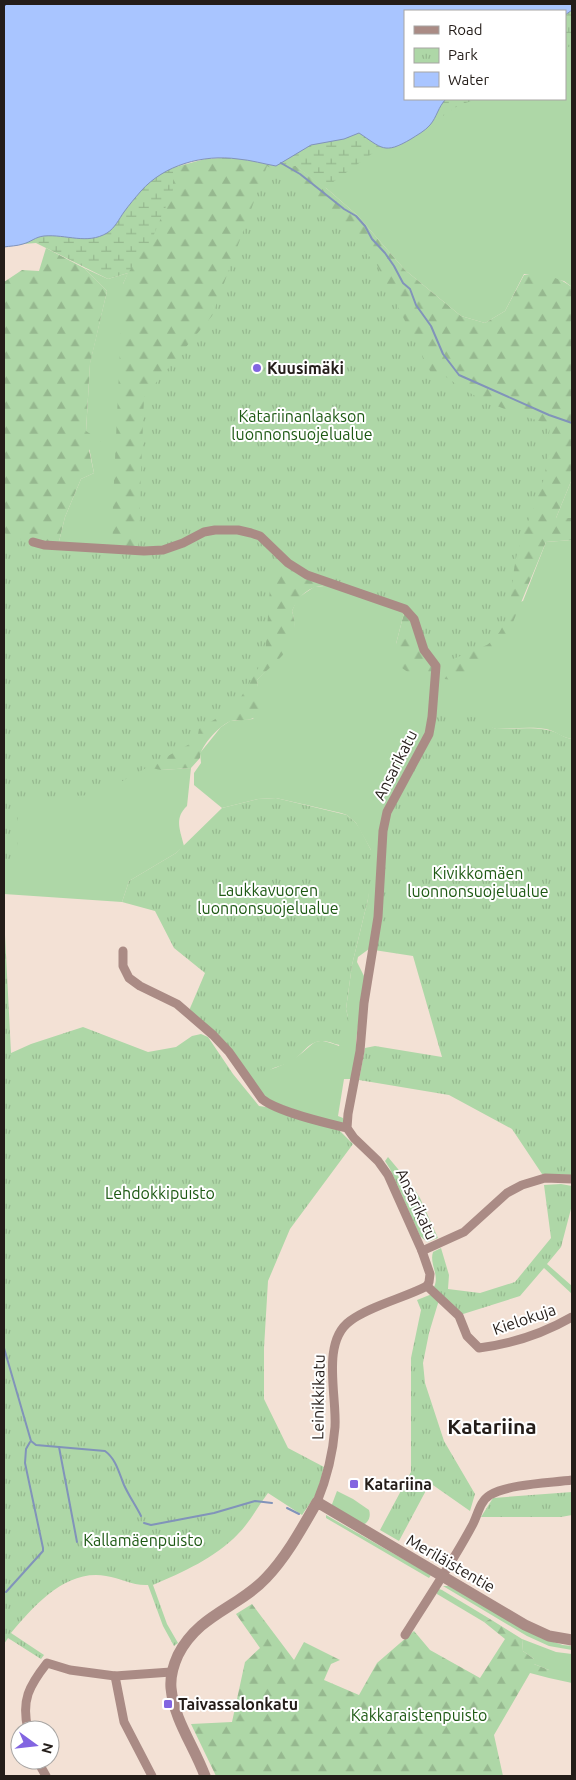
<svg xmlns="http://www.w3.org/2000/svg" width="576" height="1780" viewBox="0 0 576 1780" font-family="Ubuntu,sans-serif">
<defs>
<pattern id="forest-firs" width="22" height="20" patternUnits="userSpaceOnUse" patternTransform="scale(1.25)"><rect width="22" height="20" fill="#aed7a7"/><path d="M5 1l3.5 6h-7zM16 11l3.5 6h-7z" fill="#96b88f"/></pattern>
<pattern id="wetland-marsh" width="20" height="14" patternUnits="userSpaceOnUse" patternTransform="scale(1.25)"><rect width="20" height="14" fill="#aed7a7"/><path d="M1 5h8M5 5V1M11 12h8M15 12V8" fill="none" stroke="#96b88f"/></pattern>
<pattern id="park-tufts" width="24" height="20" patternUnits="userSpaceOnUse" patternTransform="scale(1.25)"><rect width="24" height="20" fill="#aed7a7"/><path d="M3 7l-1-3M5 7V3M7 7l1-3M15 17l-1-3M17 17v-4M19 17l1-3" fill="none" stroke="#96b88f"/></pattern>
</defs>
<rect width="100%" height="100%" fill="#f3e1d5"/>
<g fill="#aed7a7">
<polygon points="572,10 572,287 564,281 524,274 505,311 485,323 461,316 405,270 357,215 326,188 296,166 399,146 429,126 446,99 565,99 565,15"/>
<path d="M84,268L108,279L128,273L123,284L161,770L191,768L187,806C174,818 180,830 184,846L176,853L129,881L122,902L4,894V588L53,566L65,517L81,479L94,473L86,432L90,363L107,291Z"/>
<polygon points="572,479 572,518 556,518"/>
<path d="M572,540V739C562,738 556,731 546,729C530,726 512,729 496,729L490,727L376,914L369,949L358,957L357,962L365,978L356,1040V1053L351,1079H344L338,1116L343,1118L344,1125L337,1124L275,1103L264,1097L242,1067C249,1068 263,1073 269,1070C278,1067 290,1062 298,1056C317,1042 313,1036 339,1046L348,1017L346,1009L352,965L368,899L371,850L356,823L347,815L341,813L276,798L258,799L222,808L194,785V773L201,763L200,753L221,727L230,721L253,719L259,707L257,680C276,659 302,643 292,611L297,599L305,593L314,587L334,585L405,609L396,644L523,601L546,542Z"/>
<path d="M337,1491L353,1499L369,1510C371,1516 369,1522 363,1525L331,1507Z"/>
<polygon points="326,1515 431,1575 429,1578 326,1518"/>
<polygon points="443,1586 449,1586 541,1638 563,1645 572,1646 572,1650 549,1646 527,1636"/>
<polygon points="439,1589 442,1590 490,1619 484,1622 437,1594 437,1590"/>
<polygon points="522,1639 556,1652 572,1654 572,1683 549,1678 549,1670 534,1664 534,1659 523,1651"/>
</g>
<g fill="url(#forest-firs)">
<path d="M220,158H238L276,166H296L326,188L357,215L405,270L461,316L485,323L505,311L524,275C543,273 557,276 572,287V479L556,518H572V540L546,542L504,644L482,668L471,676L461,681L412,675L402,668L396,656V644L405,609C392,604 378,600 365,595C335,585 308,575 292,611C303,646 278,658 257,680C258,690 263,706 257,715C252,722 239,719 231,721C221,724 199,747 200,758L191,768L161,770L132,764L112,526L123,284L172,168L205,159Z"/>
<polygon points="46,248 84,268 107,291 90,364 86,431 101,441 89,450 94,473 81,479 65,517 53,566 4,588 4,282 22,270 39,271"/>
<polygon points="252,1604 294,1660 304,1642 340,1660 331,1664 324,1680 359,1695 377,1663 414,1631 430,1650 480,1678 505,1639 484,1622 490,1619 522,1639 523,1651 534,1659 534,1664 549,1670 549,1678 530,1673 494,1735 503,1776 216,1776 191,1724 232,1722 245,1662 260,1648 236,1614"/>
</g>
<g fill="url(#wetland-marsh)">
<polygon points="572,4 572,45 565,49 565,11 526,11"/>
<polygon points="426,99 478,99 459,105 399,146 373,153 325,188 296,166 276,166 238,158"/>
<polygon points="188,163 173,168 173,190 152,239 128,273 108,279 36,243 23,244 26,228 74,195"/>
</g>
<g fill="url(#park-tufts)">
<path d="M267,166L289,177L376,263L431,373C443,372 450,380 459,386C486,405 520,414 550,425C548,443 548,464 543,482C535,506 524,529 517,554C509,584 516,624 487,645L436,666L411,614L288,563L271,574L265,657L235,707L199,729L197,740L97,795L18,798L17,860L4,870V533L39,546L138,553L144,397L212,316Z"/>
<path d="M435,715L476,717C484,719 488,726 496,729C513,729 531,727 547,730C558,731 562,738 572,739V1175L542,1174L512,1129L449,1095L359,1080L365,1048L375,1046L442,1057L413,956L374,950L387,822Z"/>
<path d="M276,798L347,815L356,823L360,829L371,850L374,863L368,899L352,965L346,1009L348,1017L349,1032L347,1041L344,1045C336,1046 329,1040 321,1041C307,1042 301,1057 289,1063C279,1067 272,1066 265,1075C239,1076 206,1032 188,1013L205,973L174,948L155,911L122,902L129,881L176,853L222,808L258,799Z"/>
<path d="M4,915L11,1053L31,1044L83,1027L148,1052L176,1047L192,1036L201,1034L208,1037L233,1074L259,1106L273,1108L339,1130L353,1144L290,1229L268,1281L264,1348V1399L288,1448L324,1467L317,1493L302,1515L268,1493C258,1506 250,1522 238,1534C215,1558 183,1572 153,1585L167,1624L178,1643L174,1646L163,1626L148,1585C133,1586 121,1578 106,1576C66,1569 35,1605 11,1633L44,1655L41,1659L8,1638L4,1644Z"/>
<polygon points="388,1157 413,1187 420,1198 438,1238 427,1242 420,1236 390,1169 385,1161"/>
<path d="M561,1184L572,1186V1205L561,1247L547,1264L572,1286V1294L544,1268L520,1296L460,1315L434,1287C440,1275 429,1264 433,1252L441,1248L449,1275L448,1289L480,1293L515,1282L551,1238L544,1185Z"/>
<polygon points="432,1294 439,1300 429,1333 423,1363 425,1383 444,1441 475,1494 470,1511 430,1483 399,1541 380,1530 411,1472 411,1358 421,1310 417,1300"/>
<polygon points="572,1492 572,1515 561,1517 481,1517 493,1498"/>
</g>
<path fill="#a9c5ff" stroke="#8193ba" d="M4,4H572V10L565,15V11H405V99H446C438,107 437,117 430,125C425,131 417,135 411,139C384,155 382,148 359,133L344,139L311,145L276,166C264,164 251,160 238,159C203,154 164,165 141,191C135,198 129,205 124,212C119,219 115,228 107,233C87,245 66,234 44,236C35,237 31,242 23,244C17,246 10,246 4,247Z"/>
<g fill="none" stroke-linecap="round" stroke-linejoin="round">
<g stroke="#8193ba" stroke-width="2">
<polyline points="281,163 300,174 344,209 356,216 365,226 372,239 385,253 394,266 403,283 410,289 416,305 431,326 443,354 459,375 549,415 572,423"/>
<path d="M4,1348L31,1441L36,1445L105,1451C116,1459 119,1473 124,1485C129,1496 136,1506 141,1516"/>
<polyline points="59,1447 77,1542"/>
<polyline points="287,1508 299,1514"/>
<polyline points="144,1523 151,1525 214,1513 255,1501 272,1503"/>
<polyline points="6,1592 43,1551 43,1548 25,1463 26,1449 30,1442"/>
</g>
<polyline stroke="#1a3577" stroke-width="1" stroke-dasharray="6 5" stroke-linecap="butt" points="4,6 7,4"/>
<g stroke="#aa8b85" stroke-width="9">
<polyline points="33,542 44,545 144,551 163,550 183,543 204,532 215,530 238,530 251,533 260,536 288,563 307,575 405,609 414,619 424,650 436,666 432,717 429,734 387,812 383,831 378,917 364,1003 360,1051 348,1114 347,1128 354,1138 378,1161 388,1175 422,1251 430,1274 429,1282 427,1286"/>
<path d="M123,951V966L129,978L140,986L177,1004L213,1035L229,1052L262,1099C278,1112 326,1123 347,1128"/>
<polyline points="422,1251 464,1232 507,1193 522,1185 545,1178 572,1179"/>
<path d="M427,1286L459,1316L467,1336L479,1348C511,1344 544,1333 572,1317"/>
<path d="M317,1502C327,1478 333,1453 335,1427C337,1396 321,1342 350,1321C370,1306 404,1298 427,1286"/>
<path d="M405,1635C428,1598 453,1562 473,1524C478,1514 480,1501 490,1495C508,1484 550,1483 572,1480"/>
<polyline points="115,1676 124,1722 152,1776"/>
<path d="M28,1730C21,1700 29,1686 47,1663L70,1670L115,1676L171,1672"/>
<polyline points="37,1760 46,1776"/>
</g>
<path stroke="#aa8b85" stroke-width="11" d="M205,1776C194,1746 174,1720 171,1688C170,1676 173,1666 178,1655C199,1614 238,1608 266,1578C287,1556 302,1528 317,1502L525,1625L549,1636L572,1640"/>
</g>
<g fill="#8265e1" stroke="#fff" stroke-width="2">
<circle cx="257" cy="368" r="5"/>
<rect x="349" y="1479" width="10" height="10" rx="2.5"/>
<rect x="163" y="1699" width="10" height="10" rx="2.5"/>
</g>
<g text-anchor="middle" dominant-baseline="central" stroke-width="4" stroke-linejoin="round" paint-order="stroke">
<g font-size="16" font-weight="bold" fill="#241d19" stroke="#fff" text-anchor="start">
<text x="267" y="368">Kuusimäki</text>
<text x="364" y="1484">Katariina</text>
<text x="178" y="1704">Taivassalonkatu</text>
</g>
<g font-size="16" fill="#1d5913" stroke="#fff">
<text x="302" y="416">Katariinanlaakson<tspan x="302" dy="18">luonnonsuojelualue</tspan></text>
<text x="478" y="873">Kivikkomäen<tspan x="478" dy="18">luonnonsuojelualue</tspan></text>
<text x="268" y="890">Laukkavuoren<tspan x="268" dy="18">luonnonsuojelualue</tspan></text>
<text x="160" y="1193">Lehdokkipuisto</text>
<text x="143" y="1540">Kallamäenpuisto</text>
<text x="419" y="1715">Kakkaraistenpuisto</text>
</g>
<g font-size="16" fill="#241d19" stroke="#fff">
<text transform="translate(395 765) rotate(-63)">Ansarikatu</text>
<text transform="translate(417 1204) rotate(65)">Ansarikatu</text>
<text transform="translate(524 1319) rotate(-19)">Kielokuja</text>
<text transform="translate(318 1397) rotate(-89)">Leinikkikatu</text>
<text transform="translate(451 1563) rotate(30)">Meriläistentie</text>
</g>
<g font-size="21" font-weight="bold" fill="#241d19" stroke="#fff">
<text x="492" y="1426">Katariina</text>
</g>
</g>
<rect width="576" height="1780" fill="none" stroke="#241d19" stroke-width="10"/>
<rect x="404" y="10" width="162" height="90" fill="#ffffff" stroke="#a7a5a3"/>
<rect x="414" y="26" width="25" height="8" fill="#aa8b85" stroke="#a7a5a3"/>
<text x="448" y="35" font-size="15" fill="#241d19">Road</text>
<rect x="414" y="48" width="25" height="15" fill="url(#park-tufts)" stroke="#a7a5a3"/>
<text x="448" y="60" font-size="15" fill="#241d19">Park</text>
<rect x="414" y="72" width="25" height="15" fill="#a9c5ff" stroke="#a7a5a3"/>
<text x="448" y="85" font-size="15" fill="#241d19">Water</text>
<g transform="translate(35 1745) rotate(105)"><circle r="24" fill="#ffffff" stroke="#a7a5a3"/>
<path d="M0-4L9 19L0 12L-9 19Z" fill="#8265e1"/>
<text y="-8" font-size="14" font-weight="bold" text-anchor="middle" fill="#241d19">N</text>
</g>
</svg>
